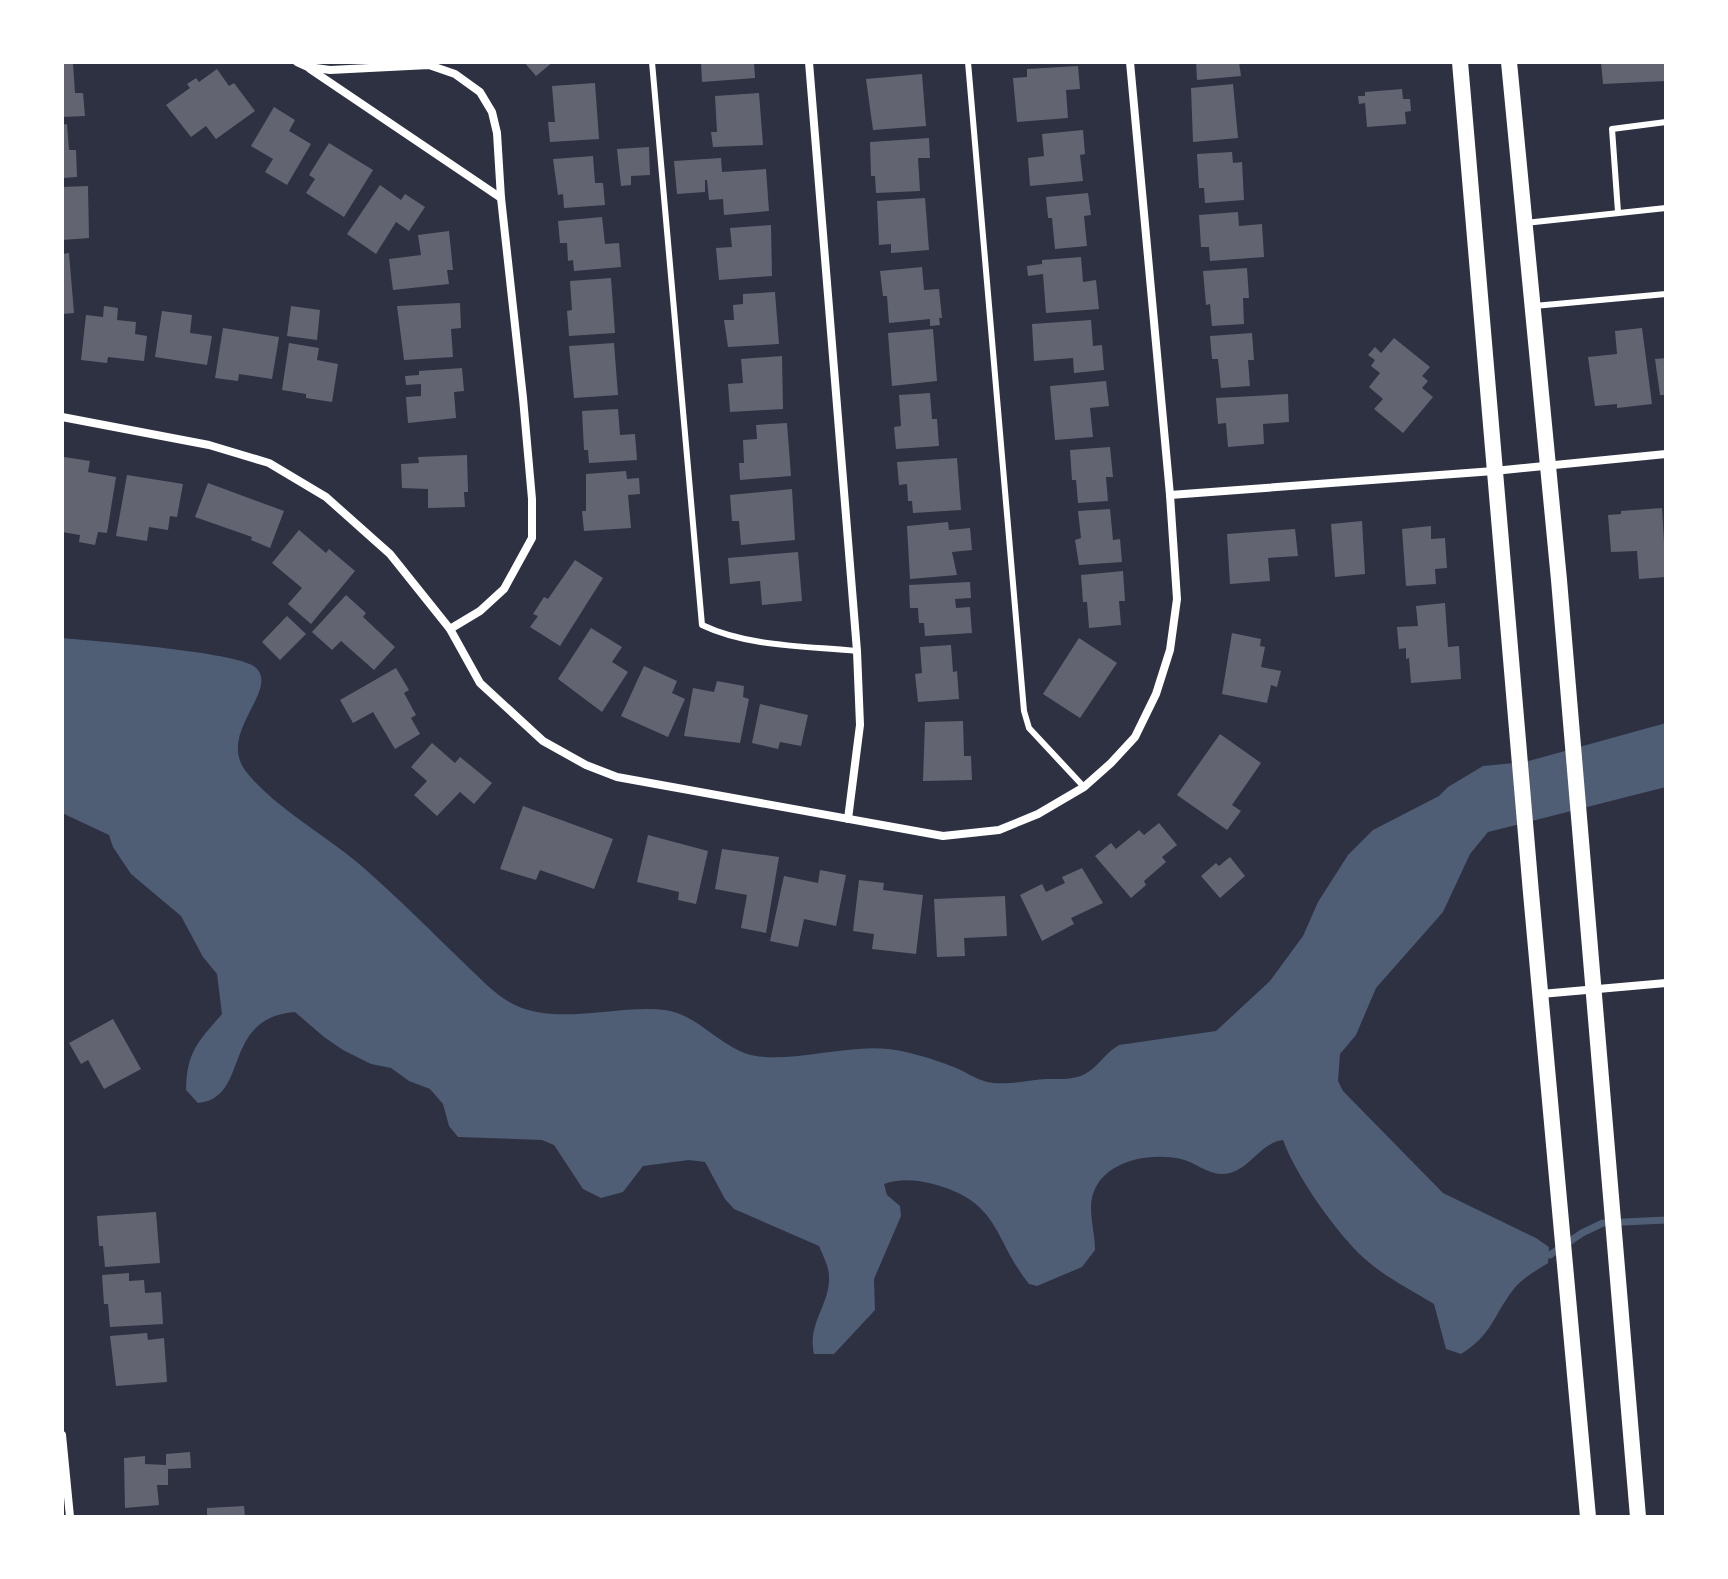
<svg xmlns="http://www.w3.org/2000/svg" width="1728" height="1579" viewBox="0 0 1728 1579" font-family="'IBM Plex Sans',sans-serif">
<rect width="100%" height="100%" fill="#2d3142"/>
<path fill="#4f5d75" d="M62,638C93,641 238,652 255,667C282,690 213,734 248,774C280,812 328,836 365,869C399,899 432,932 465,964C480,978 496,996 515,1005C558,1026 619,1004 665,1010C697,1014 720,1047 751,1055C788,1064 847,1044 888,1049C908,1051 933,1059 951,1066C963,1070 975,1079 987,1082C1004,1086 1029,1080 1046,1079C1058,1079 1074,1080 1085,1074C1099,1066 1105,1053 1119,1045L1216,1031L1270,981L1303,936L1318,902L1348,855L1373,830L1439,796L1448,787L1483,766L1525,762L1666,723V787L1488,832L1470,854L1443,912L1376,988L1356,1035L1340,1054L1338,1081L1343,1091L1443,1193L1536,1238L1549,1247L1548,1263C1536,1271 1522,1278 1513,1290C1493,1316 1492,1335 1461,1354L1446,1349L1434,1304C1411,1290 1385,1277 1365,1259C1337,1234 1296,1176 1283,1140C1258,1143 1249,1174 1221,1174C1208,1174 1194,1162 1181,1159C1146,1151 1092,1163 1091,1207C1091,1222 1095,1236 1095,1250L1082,1267L1037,1286L1029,1284C993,1239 1001,1202 933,1184C917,1180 900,1178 884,1184L887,1195L900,1206L901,1216L874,1279L875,1310L834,1354H814C807,1323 830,1305 829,1277C829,1266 823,1256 819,1246L734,1209L725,1199L705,1162L689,1160L643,1166L623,1192L601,1198L583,1189L554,1145L542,1140L458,1137L449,1126L443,1104L430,1089L409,1081L391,1068L371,1064L343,1050L324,1037L295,1012C220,1018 251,1098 198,1103L186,1090C187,1051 198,1042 222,1014L217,974L203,957L181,916L131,874L113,847L109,835L62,813Z"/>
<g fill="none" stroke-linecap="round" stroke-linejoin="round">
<polyline stroke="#4f5d75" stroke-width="7" points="1541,1254 1550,1255 1582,1233 1603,1223 1666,1220"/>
</g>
<g fill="#626471">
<polygon points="524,62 553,62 536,76"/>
<polygon points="701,62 754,62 755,78 702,82"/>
<polygon points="1196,62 1239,62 1241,76 1197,80"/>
<polygon points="1601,62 1666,62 1666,81 1603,84"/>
<polygon points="62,63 73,63 75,93 83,93 85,116 62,117"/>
<polygon points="1078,66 1080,89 1066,90 1068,118 1017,122 1013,78 1027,77 1027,69"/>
<polygon points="217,69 229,86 234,83 255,111 216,139 206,126 191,137 166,105 190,88 187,84 196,78 199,82"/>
<polygon points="922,74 926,126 873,130 866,79"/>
<polygon points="595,83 599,139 550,142 548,122 555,122 552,86"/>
<polygon points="1233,84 1238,138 1193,142 1191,88"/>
<polygon points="1402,89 1403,99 1410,99 1411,111 1405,112 1406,124 1367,127 1365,103 1359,104 1358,96 1365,96 1365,92"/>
<polygon points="759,93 763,145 713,147 711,132 717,132 715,96"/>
<polygon points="274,107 295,120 289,131 311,144 287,185 265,172 273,159 251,146"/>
<polygon points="67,124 69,150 76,150 77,177 62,178 62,125"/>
<polygon points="1083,130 1085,154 1080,155 1083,181 1030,186 1028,158 1044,156 1042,134"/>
<polygon points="929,138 930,158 918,158 920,191 876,193 875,176 871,176 870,142"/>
<polygon points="329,143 373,170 344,217 306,193 315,179 309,175"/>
<polygon points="649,147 650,175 631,176 631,185 621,186 617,149"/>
<polygon points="1232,152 1233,163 1242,162 1244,200 1205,203 1204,188 1199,188 1197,154"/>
<polygon points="593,156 595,183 603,183 605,205 564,208 563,194 558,195 553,159"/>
<polygon points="721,158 722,172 766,169 769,211 724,215 723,199 709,200 707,180 705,180 705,192 677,194 674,161"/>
<polygon points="380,185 401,200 405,194 425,207 409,231 396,222 376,254 347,234"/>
<polygon points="88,186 89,238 62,240 62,187"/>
<polygon points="1088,193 1091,215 1084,216 1087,246 1055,249 1052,218 1048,218 1046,197"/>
<polygon points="925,198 929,250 891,253 891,244 879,245 877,201"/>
<polygon points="1238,212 1239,226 1262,224 1264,257 1210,261 1209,247 1201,247 1199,215"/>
<polygon points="602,217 605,244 619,243 621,267 574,271 573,260 568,261 567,243 560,243 558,221"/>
<polygon points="771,225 772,276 719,280 716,248 732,247 730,228"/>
<polygon points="449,231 453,270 447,270 449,284 393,290 389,259 421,255 418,235"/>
<polygon points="69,253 74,313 62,314 62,254"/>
<polygon points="1081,257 1083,282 1096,280 1099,309 1046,313 1043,274 1028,276 1027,266 1042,264 1042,260"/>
<polygon points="922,267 924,290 939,289 942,318 939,318 940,325 930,326 930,319 889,323 887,296 883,296 880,271"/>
<polygon points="1247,268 1249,298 1243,298 1244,324 1212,326 1210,304 1206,305 1203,271"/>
<polygon points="611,278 615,333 569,336 567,311 572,310 570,281"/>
<polygon points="775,292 779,344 728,347 724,320 734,320 733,305 743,304 743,294"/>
<polygon points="460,303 461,328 451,329 453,357 404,360 397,306"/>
<polygon points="104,306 118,308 117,320 136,322 135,334 147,336 144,361 108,357 107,363 81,360 86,315 103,317"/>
<polygon points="291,306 320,310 317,340 287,336"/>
<polygon points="162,311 192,315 190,333 212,336 207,365 155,357"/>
<polygon points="1091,320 1093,346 1102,345 1104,370 1074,373 1073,358 1034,361 1032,324"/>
<polygon points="223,328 279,337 272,379 239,374 238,381 215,378"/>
<polygon points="1642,328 1652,404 1617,408 1617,404 1595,406 1588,357 1617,354 1615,331"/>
<polygon points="933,329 937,381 892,386 888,333"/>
<polygon points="1252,333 1254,360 1248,360 1250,386 1221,388 1218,359 1212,359 1210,336"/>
<polygon points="1394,338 1430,367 1422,376 1428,381 1422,388 1433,397 1403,433 1374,409 1383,399 1369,387 1380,373 1371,366 1375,360 1368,355 1375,347 1381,353"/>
<polygon points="289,343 319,348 317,360 338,364 332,402 306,398 306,394 282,390"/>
<polygon points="614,343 618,395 574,398 569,346"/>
<polygon points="782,356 783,409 730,412 728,384 743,383 741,359"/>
<polygon points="1666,358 1666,395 1660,395 1655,359"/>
<polygon points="462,368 464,391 454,392 456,418 408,423 406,397 421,396 421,384 406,385 405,376 419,375 419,371"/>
<polygon points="1106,381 1109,406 1090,408 1093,437 1055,440 1050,386"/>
<polygon points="930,393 932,419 937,419 939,446 896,449 894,427 901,426 899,395"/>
<polygon points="1288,394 1289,422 1263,424 1264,444 1228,447 1226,423 1218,424 1216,398"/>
<polygon points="618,409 620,435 635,434 637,460 589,463 588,450 584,450 582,411"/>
<polygon points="787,423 791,476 740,480 739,463 744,463 743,440 757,439 756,425"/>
<polygon points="1110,447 1113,477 1106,477 1108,501 1078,503 1076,480 1072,480 1070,450"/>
<polygon points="467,455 468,492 464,492 465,507 428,508 428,489 402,488 401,464 419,463 418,457"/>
<polygon points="64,457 90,461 88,472 116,477 107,533 98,532 95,545 79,542 80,535 62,532"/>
<polygon points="957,458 961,510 913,513 912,501 908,501 907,484 899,485 897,462"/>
<polygon points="626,471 627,479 639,478 640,494 628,495 631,528 584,531 582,511 586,511 586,474"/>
<polygon points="127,475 183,484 177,517 170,516 168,530 149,527 147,541 116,536"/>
<polygon points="208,483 284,511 270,548 251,540 252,537 195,517"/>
<polygon points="792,489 795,540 741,545 739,521 732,521 730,495"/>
<polygon points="1662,508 1666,577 1639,579 1637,551 1611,552 1608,515 1621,514 1621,511"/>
<polygon points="1110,509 1113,540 1120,539 1122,562 1079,565 1075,540 1081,538 1078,511"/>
<polygon points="1362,521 1365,574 1335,577 1331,524"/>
<polygon points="948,522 949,530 970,528 972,550 952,552 957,575 910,579 907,526"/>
<polygon points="1431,526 1431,539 1445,538 1447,568 1435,569 1436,584 1406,586 1402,529"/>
<polygon points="1295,529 1298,556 1268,558 1270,581 1230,584 1227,534"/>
<polygon points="299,530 326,553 329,549 355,571 311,624 288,604 302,588 272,563"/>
<polygon points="798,552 802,601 762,605 760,581 730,584 728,558"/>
<polygon points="575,560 603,578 560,646 530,627 538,616 533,614 544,597 548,599"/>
<polygon points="1123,571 1125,601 1119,601 1121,625 1089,628 1087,602 1083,602 1081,575"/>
<polygon points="970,582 971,598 955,599 956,608 970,607 972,633 925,636 924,623 919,623 918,608 910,608 909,585"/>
<polygon points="346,595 366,613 363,617 395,647 374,670 341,641 332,650 312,632"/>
<polygon points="1445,603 1448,647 1459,646 1461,679 1411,683 1409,658 1406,659 1406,648 1399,649 1397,627 1418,626 1416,606"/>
<polygon points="287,616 306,634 280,660 262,642"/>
<polygon points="591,628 622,647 612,662 628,672 602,712 558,679"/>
<polygon points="1232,633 1261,639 1260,646 1265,647 1261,667 1281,671 1277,687 1271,685 1267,703 1222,694"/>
<polygon points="1079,638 1117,663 1080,718 1043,694"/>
<polygon points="951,645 953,672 957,671 959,699 918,702 915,674 922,673 920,647"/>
<polygon points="644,666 677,681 672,693 685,699 668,737 621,716"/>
<polygon points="396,668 409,690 404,693 416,715 411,718 420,734 395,749 373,712 353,723 340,700"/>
<polygon points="717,681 744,686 743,697 749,699 740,743 684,736 693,688 714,692"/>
<polygon points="760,704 808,715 801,746 780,742 778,749 752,743"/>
<polygon points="963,721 964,756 971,756 972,780 923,781 925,722"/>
<polygon points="1220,734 1261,763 1232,805 1241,811 1227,830 1177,795"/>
<polygon points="432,743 455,763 460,757 492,783 474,804 460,792 437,816 414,795 427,781 411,767"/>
<polygon points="523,806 613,839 594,889 540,870 536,880 500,869"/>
<polygon points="1159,823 1177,845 1162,857 1166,862 1144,881 1146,885 1131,898 1095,856 1111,843 1116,849 1139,830 1144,835"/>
<polygon points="648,835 708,851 696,904 678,900 679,892 637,882"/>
<polygon points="722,849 779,857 766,933 741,928 747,895 715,889"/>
<polygon points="1230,857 1245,876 1220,898 1201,876 1216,863 1219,866"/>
<polygon points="1082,868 1103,903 1071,918 1074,924 1042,941 1020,895 1042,884 1046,892 1065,883 1062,877"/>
<polygon points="820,870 846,875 836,926 804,919 798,947 770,941 784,876 818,883"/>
<polygon points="859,880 884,883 883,890 923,895 916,954 872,949 874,934 853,931"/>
<polygon points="1005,896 1007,936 964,938 965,956 937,957 934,899"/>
<polygon points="113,1019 141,1069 104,1089 88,1060 81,1064 69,1043"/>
<polygon points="156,1212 160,1263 105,1267 103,1246 99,1246 97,1216"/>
<polygon points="129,1273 129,1281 144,1280 145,1293 161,1292 163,1324 110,1327 108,1304 104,1304 102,1275"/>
<polygon points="147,1333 148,1340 164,1338 167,1382 116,1386 110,1336"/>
<polygon points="190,1452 191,1468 168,1469 168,1485 157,1485 159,1505 125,1508 124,1458 145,1456 145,1464 166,1465 166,1454"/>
<polygon points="244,1506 245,1517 207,1517 207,1508"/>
</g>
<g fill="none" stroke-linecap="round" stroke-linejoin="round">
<g stroke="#fff" stroke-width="6">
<path d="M652,62L702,625C748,647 807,646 857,651"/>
<polyline points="968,62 1024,711 1029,728 1084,787"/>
<polyline points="1618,212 1612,129 1666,122"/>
<polyline points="1525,223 1666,208"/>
<polyline points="1534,306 1666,294"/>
</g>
<g stroke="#fff" stroke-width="8">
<polyline points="297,62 308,67 330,70 429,65 455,74 480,92 492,112 497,133 501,198 523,398 532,499 532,538 504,589 480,611 450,629"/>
<polyline points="809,62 857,651 860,725 848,819"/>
<polyline points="310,69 501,198"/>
<polyline points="62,417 209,445 269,463 326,497 390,554 450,629 480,683 543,741 586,765 617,777 943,836 999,830 1038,814 1084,787 1111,763 1135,737 1156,694 1170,650 1177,599 1170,495 1130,62"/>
<polyline points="1170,495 1494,471 1666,454"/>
<polyline points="1541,994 1666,983"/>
<polyline points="62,1435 70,1517"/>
</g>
<g stroke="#fff" stroke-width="16">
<polyline points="1460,62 1531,893 1588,1517"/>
<polyline points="1509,62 1559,580 1638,1517"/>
</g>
</g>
<rect width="1728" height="1579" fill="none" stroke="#ffffff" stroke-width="128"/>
</svg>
